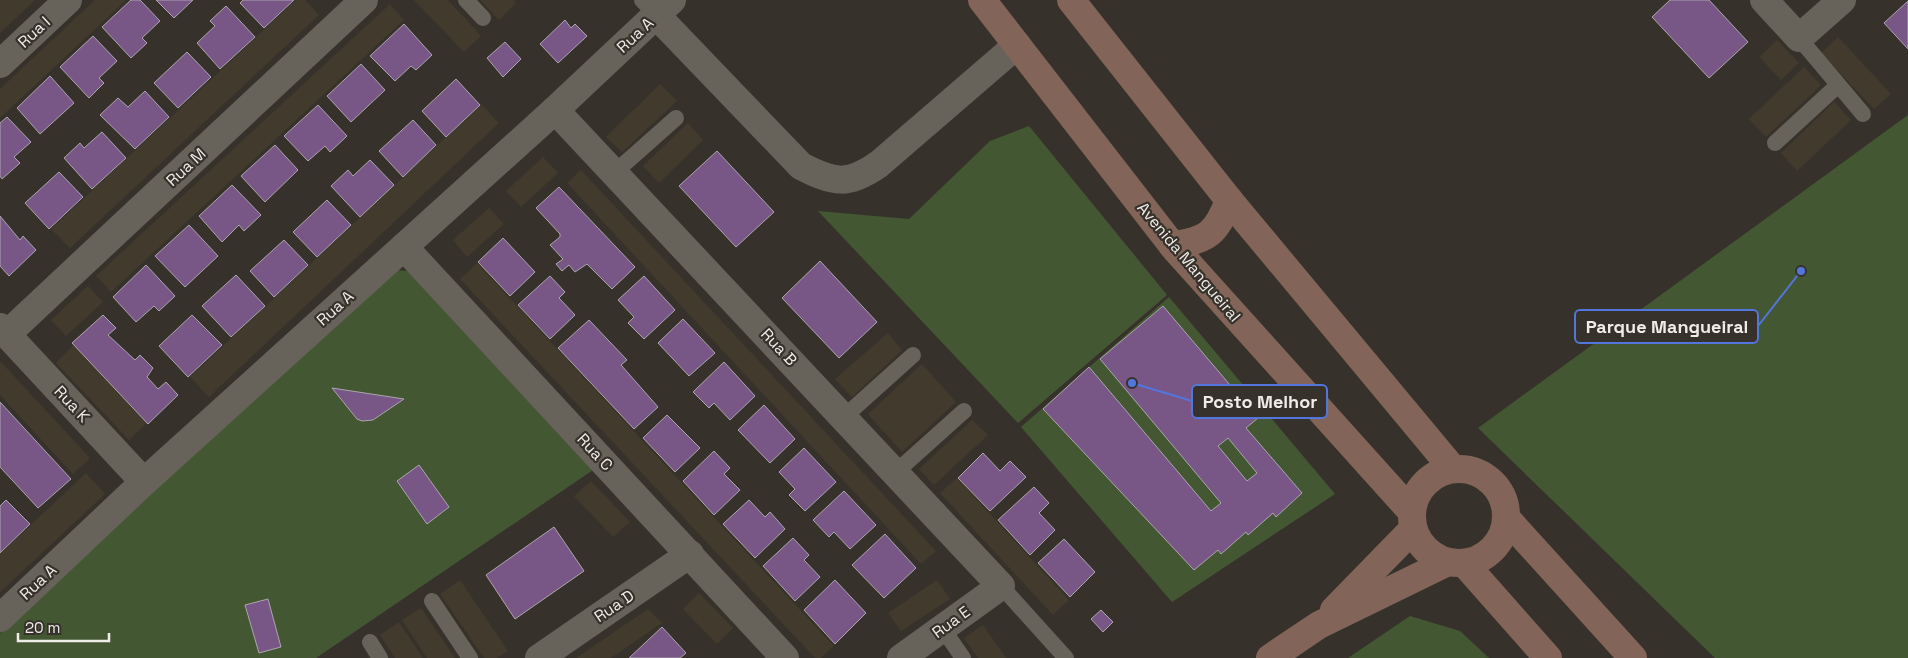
<svg xmlns="http://www.w3.org/2000/svg" width="1908" height="658" viewBox="0 0 1908 658" font-family="'Space Grotesk',sans-serif">
<rect width="100%" height="100%" fill="#36322b"/>
<g fill="#413a2d">
<polygon points="0,0 35,0 0,33"/>
<polygon points="95,0 126,0 0,118 0,89"/>
<polygon points="296,0 305,0 319,15 70,248 51,229"/>
<polygon points="414,0 448,0 481,36 464,52"/>
<polygon points="480,0 513,0 516,3 499,20"/>
<polygon points="390,4 404,20 111,292 96,276"/>
<polygon points="1838,37 1891,94 1874,109 1821,53"/>
<polygon points="1777,40 1799,63 1781,80 1759,57"/>
<polygon points="1804,67 1821,85 1766,137 1749,119"/>
<polygon points="660,84 677,101 622,152 606,137"/>
<polygon points="1834,102 1851,120 1797,171 1781,153"/>
<polygon points="481,104 499,123 209,397 190,377"/>
<polygon points="688,123 703,140 659,183 643,166"/>
<polygon points="543,157 558,173 521,207 506,191"/>
<polygon points="581,170 936,551 921,564 567,183"/>
<polygon points="489,208 504,224 467,257 453,240"/>
<polygon points="477,263 834,646 821,658 815,658 460,279"/>
<polygon points="88,286 103,302 66,336 51,320"/>
<polygon points="888,333 902,350 852,397 835,379"/>
<polygon points="75,344 148,422 129,440 56,363"/>
<polygon points="0,361 90,458 73,474 0,395"/>
<polygon points="922,364 956,402 902,452 868,414"/>
<polygon points="972,420 988,435 934,485 919,469"/>
<polygon points="86,473 105,494 0,592 0,554"/>
<polygon points="957,478 1069,600 1053,615 940,493"/>
<polygon points="591,481 630,522 613,537 574,496"/>
<polygon points="460,580 508,651 497,658 484,658 440,594"/>
<polygon points="937,580 950,599 901,631 888,613"/>
<polygon points="699,593 733,628 717,644 683,609"/>
<polygon points="421,608 455,658 427,658 402,620"/>
<polygon points="648,609 662,623 611,658 576,658"/>
<polygon points="399,622 423,658 395,658 380,635"/>
<polygon points="983,625 1006,658 978,658 964,638"/>
</g>
<g fill="#445733">
<polygon points="1908,115 1908,658 1715,658 1478,428"/>
<polygon points="1029,126 1167,295 1018,423 818,211 909,219 990,141"/>
<polygon points="388,270 412,271 596,468 316,658 0,658 0,633 66,574"/>
<polygon points="1169,297 1335,494 1172,602 1021,427"/>
<polygon points="1410,616 1460,631 1489,658 1348,658"/>
</g>
<g fill="#785787" stroke="#aca6ae" fill-rule="evenodd">
<polygon points="131,0 140,0 160,21 142,38 147,43 131,58 102,27"/>
<polygon points="156,0 193,0 174,18"/>
<polygon points="243,0 294,0 264,28 240,3"/>
<polygon points="1670,0 1709,0 1748,42 1709,78 1652,17"/>
<polygon points="1908,1 1908,49 1884,23"/>
<polygon points="226,6 255,37 220,69 197,43 215,26 210,21"/>
<polygon points="565,20 571,28 575,24 587,36 558,63 540,44"/>
<polygon points="404,24 432,55 416,70 411,66 395,81 370,56"/>
<polygon points="93,36 117,61 99,78 104,83 89,98 60,67"/>
<polygon points="505,42 521,59 503,77 487,58"/>
<polygon points="187,52 211,77 178,108 154,83"/>
<polygon points="361,64 385,90 351,122 327,96"/>
<polygon points="50,76 74,103 40,134 17,108"/>
<polygon points="456,79 480,105 446,137 422,111"/>
<polygon points="145,91 169,117 135,149 100,115 118,98 128,107"/>
<polygon points="318,105 347,136 330,152 325,146 308,161 284,136"/>
<polygon points="7,117 31,142 14,157 20,163 2,179 0,176 0,123"/>
<polygon points="413,120 436,145 403,177 379,151"/>
<polygon points="102,132 126,158 92,189 64,158 80,143 84,148"/>
<polygon points="275,145 298,170 265,202 241,176"/>
<polygon points="717,151 774,212 736,247 679,186"/>
<polygon points="370,160 394,185 360,217 331,186 348,170 353,176"/>
<polygon points="59,172 83,197 49,229 25,203"/>
<polygon points="232,185 261,215 244,231 239,225 222,242 199,216"/>
<polygon points="559,187 635,267 612,289 587,264 575,272 569,265 562,271 556,264 563,259 550,245 560,237 560,234 536,208"/>
<polygon points="327,200 351,225 317,257 293,232"/>
<polygon points="0,216 20,240 23,236 36,250 9,276 0,266"/>
<polygon points="189,225 218,256 185,287 155,256"/>
<polygon points="503,238 535,272 510,296 478,262"/>
<polygon points="284,240 308,265 274,297 250,271"/>
<polygon points="820,261 877,322 839,358 782,298"/>
<polygon points="146,265 175,296 159,311 154,306 136,322 113,297"/>
<polygon points="236,275 265,306 231,337 202,306"/>
<polygon points="550,276 565,292 559,298 575,315 550,339 518,305"/>
<polygon points="644,276 675,310 644,339 628,323 634,317 618,300"/>
<path d="M1163,306L1258,418L1246,428L1302,493L1276,517L1273,513L1248,535L1246,532L1221,554L1218,550L1194,570L1043,409L1089,367L1211,511L1221,503L1100,359ZM1228,438L1257,473L1247,481L1218,446Z"/>
<polygon points="103,315 116,328 108,335 135,360 140,355 153,368 147,377 158,389 166,382 178,395 148,424 72,343"/>
<polygon points="192,315 222,345 188,377 159,346"/>
<polygon points="683,319 715,353 689,376 658,343"/>
<polygon points="589,320 627,360 621,365 658,407 634,429 558,348"/>
<polygon points="724,362 755,396 730,420 714,403 709,408 693,392"/>
<polygon points="332,388 404,399 373,420 362,421 357,419"/>
<polygon points="0,402 71,479 38,508 0,467"/>
<polygon points="764,405 795,439 770,463 738,430"/>
<polygon points="667,415 700,448 675,472 643,438"/>
<polygon points="804,448 836,482 805,511 789,495 795,489 779,472"/>
<polygon points="714,451 730,468 724,474 740,490 714,515 683,481"/>
<polygon points="983,453 1000,471 1010,461 1026,477 990,511 958,478"/>
<polygon points="419,465 449,507 427,524 397,481"/>
<polygon points="1034,487 1049,503 1039,513 1055,530 1030,555 998,520"/>
<polygon points="844,491 876,525 850,549 834,532 829,537 813,520"/>
<polygon points="6,500 30,524 0,553 0,506"/>
<polygon points="749,500 765,517 770,512 785,529 755,558 723,524"/>
<polygon points="554,527 584,571 515,619 486,575"/>
<polygon points="885,534 916,568 884,598 852,565"/>
<polygon points="793,538 809,555 804,560 820,577 795,601 763,566"/>
<polygon points="1064,539 1095,572 1070,597 1038,563"/>
<polygon points="835,580 866,613 835,644 804,610"/>
<polygon points="268,599 281,647 259,653 245,605"/>
<polygon points="1101,610 1113,622 1103,632 1091,619"/>
<polygon points="662,627 686,653 680,658 629,658"/>
</g>
<g fill="none" stroke-linecap="round" stroke-linejoin="round">
<g stroke="#67625a" stroke-width="16">
<polyline points="466,0 483,18"/>
<polyline points="642,0 656,15"/>
<polyline points="1799,38 1863,114"/>
<polyline points="1775,143 1837,86"/>
<polyline points="614,173 676,118"/>
<polyline points="844,417 913,355"/>
<polyline points="896,472 964,411"/>
<polyline points="1001,586 1066,658"/>
<polyline points="432,601 470,658"/>
<polyline points="943,629 963,658"/>
<polyline points="370,642 380,658"/>
</g>
<g stroke="#67625a" stroke-width="28">
<polyline points="1764,0 1799,38 1842,0"/>
<path d="M656,15L801,166C834,183 848,186 879,164L1017,45"/>
<polyline points="0,64 68,0"/>
<polyline points="555,110 1001,586 901,658"/>
<polyline points="404,247 785,658"/>
<polyline points="0,327 144,482"/>
<polyline points="7,334 364,0"/>
<polyline points="0,618 144,482 555,110 672,0"/>
<polyline points="539,658 690,554"/>
</g>
<g stroke="#826458" stroke-width="28">
<polyline points="982,0 1176,250 1411,511"/>
<polyline points="1071,0 1229,200 1453,469"/>
<path d="M1172,245C1207,241 1217,233 1229,200"/>
<circle cx="1459" cy="516" r="47"/>
<polyline points="1507,519 1633,658"/>
<polyline points="1464,563 1548,658"/>
<polyline points="1334,610 1413,529"/>
<polyline points="1270,658 1319,625 1448,562"/>
</g>
</g>
<g text-anchor="middle" dominant-baseline="central" stroke-width="4.5" stroke-linejoin="round" paint-order="stroke">
<g font-size="16" fill="#f0ede9" stroke="#36322b">
<text transform="translate(34 32) rotate(-43)">Rua I</text>
<text transform="translate(635 35) rotate(-43)">Rua A</text>
<text transform="translate(186 167) rotate(-43)">Rua M</text>
<text transform="translate(1189 262) rotate(50)">Avenida Mangueiral</text>
<text transform="translate(335 308) rotate(-42)">Rua A</text>
<text transform="translate(779 347) rotate(47)">Rua B</text>
<text transform="translate(72 404) rotate(47)">Rua K</text>
<text transform="translate(595 452) rotate(47)">Rua C</text>
<text transform="translate(38 582) rotate(-43)">Rua A</text>
<text transform="translate(614 606) rotate(-34)">Rua D</text>
<text transform="translate(951 622) rotate(-36)">Rua E</text>
</g>
</g>
<path fill="none" stroke="#5276dc" stroke-width="2" d="M1801 271L1758 326M1132 383L1192 401"/>
<g fill="#5276dc" stroke="#36322b" stroke-width="2">
<circle cx="1801" cy="271" r="5"/>
<circle cx="1132" cy="383" r="5"/>
</g>
<g fill="#36322b" stroke="#5276dc" stroke-width="2">
<rect x="1575" y="310" width="183" height="33" rx="5"/>
<rect x="1192" y="385" width="135" height="33" rx="5"/>
</g>
<g font-size="18" text-anchor="middle" font-weight="bold" fill="#f0ede9">
<text x="1667" y="333">Parque Mangueiral</text>
<text x="1260" y="408">Posto Melhor</text>
</g>
<path d="M18 633v8h91v-8" fill="none" stroke="#f0ede9" stroke-width="2.5"/>
<text x="25" y="633" font-size="15" fill="#f0ede9" stroke="#36322b" stroke-width="4" paint-order="stroke">20 m</text>
</svg>
